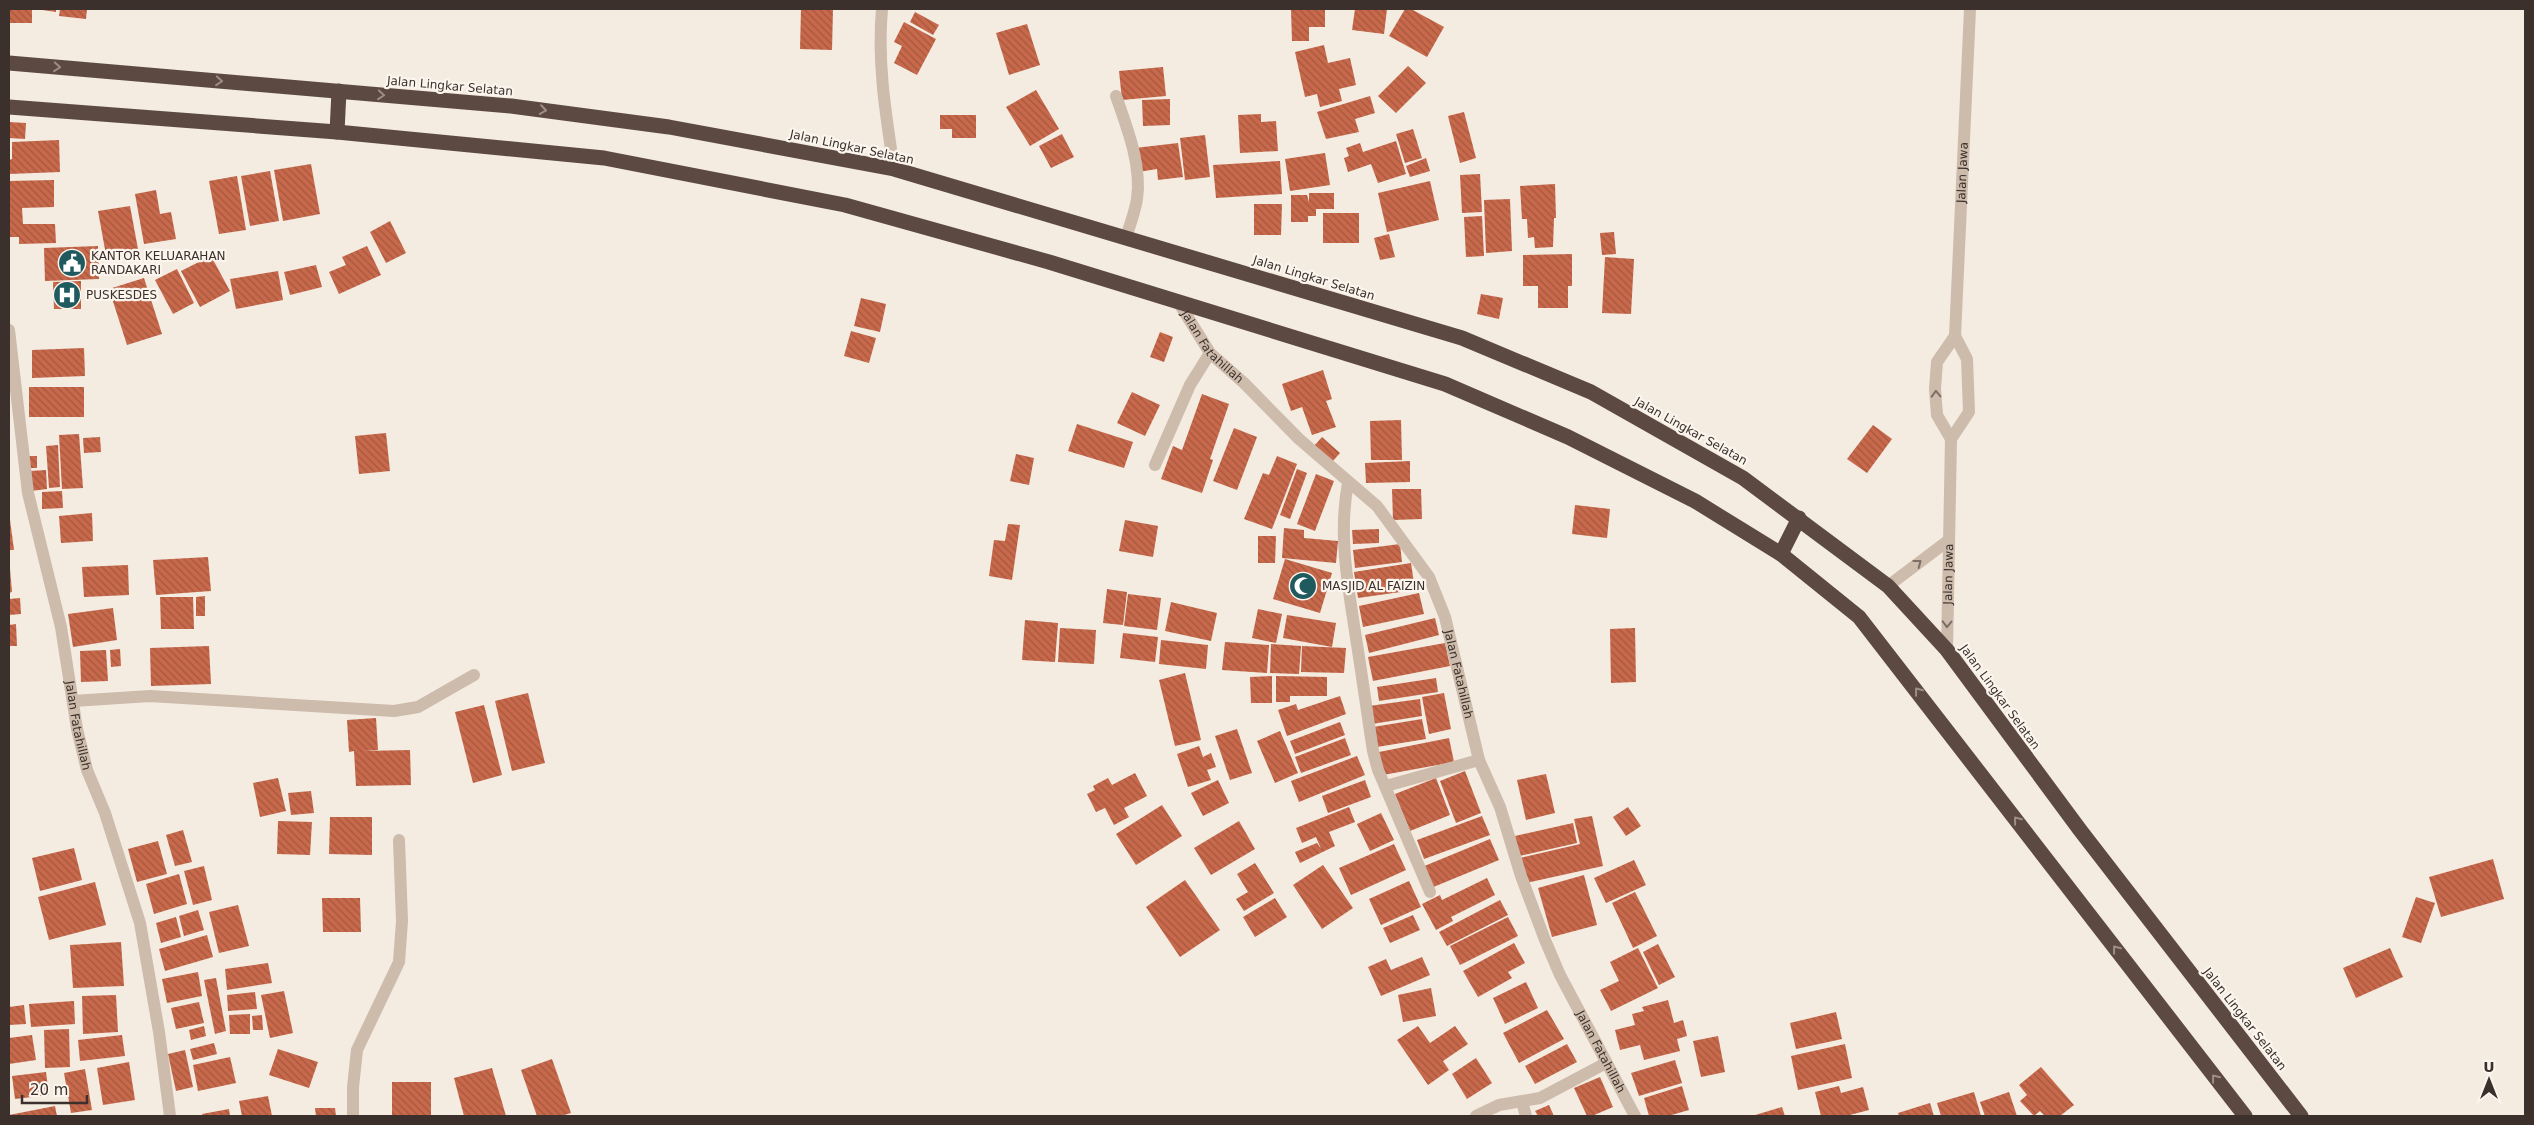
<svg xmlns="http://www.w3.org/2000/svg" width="2534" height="1125" viewBox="0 0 2534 1125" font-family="'DejaVu Sans',sans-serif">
<defs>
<pattern id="building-back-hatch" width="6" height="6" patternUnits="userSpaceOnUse" patternTransform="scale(1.25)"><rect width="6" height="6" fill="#c8694b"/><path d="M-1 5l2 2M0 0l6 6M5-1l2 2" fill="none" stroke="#a4573f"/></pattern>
</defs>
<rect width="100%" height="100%" fill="#f4ebe1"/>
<g fill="url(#building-back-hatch)">
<rect x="9" y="9" width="23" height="14"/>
<polygon points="35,9 56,9 56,12"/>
<polygon points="60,9 87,9 86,19 59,16"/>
<polygon points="801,9 833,9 832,50 800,49"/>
<polygon points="1291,9 1325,9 1325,27 1309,27 1309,41 1292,41"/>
<polygon points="1355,9 1387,9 1384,34 1352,30"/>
<polygon points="1405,9 1411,9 1444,27 1427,57 1389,36"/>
<polygon points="915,12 939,25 933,35 910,22"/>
<polygon points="904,22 936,39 917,75 894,63 902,46 894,42"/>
<polygon points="1027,24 1040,65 1009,75 996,33"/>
<polygon points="1324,45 1328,63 1350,58 1356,85 1339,89 1342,101 1320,107 1317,94 1305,97 1295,52"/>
<polygon points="1408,66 1426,83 1396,113 1378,96"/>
<polygon points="1163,67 1166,96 1122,100 1119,71"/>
<polygon points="1036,90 1059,129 1030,146 1006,107"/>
<polygon points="1370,96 1375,113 1355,119 1359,132 1326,139 1317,112"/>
<polygon points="1170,99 1170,125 1143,126 1142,100"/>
<polygon points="1464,112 1476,158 1460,163 1448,116"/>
<polygon points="1261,114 1261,122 1276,121 1278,151 1240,153 1238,115"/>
<polygon points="940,115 976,115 976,138 952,138 952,129 940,129"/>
<polygon points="9,122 26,123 25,139 9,138"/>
<polygon points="1413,129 1422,158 1405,163 1396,134"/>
<polygon points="1062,134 1074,157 1051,168 1039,146"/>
<polygon points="1205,135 1210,177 1185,180 1180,138"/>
<polygon points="59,140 60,172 9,174 9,160 12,159 12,142"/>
<polygon points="1396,141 1406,174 1378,183 1371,164 1348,172 1344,158 1349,156 1346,148 1360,143 1363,152"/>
<polygon points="1178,143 1183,177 1158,180 1157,169 1138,172 1135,148"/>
<polygon points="1325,153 1330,185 1290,191 1285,159"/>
<polygon points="1426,158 1430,171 1410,177 1406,166"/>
<polygon points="1280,161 1282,194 1216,198 1213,165"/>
<polygon points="311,164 320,214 283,221 274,170"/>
<polygon points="270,171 279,221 250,226 241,176"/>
<polygon points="1480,174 1482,212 1462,213 1460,175"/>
<polygon points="237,176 246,230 219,234 209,181"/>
<polygon points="54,180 54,207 22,208 23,224 55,224 56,243 19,244 19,237 9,237 9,181"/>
<polygon points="1430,181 1439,220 1387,232 1378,193"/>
<polygon points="1555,184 1556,218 1554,218 1553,247 1535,248 1534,237 1528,238 1527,219 1522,219 1520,186"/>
<polygon points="156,190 160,214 171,212 176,239 144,244 135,194"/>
<polygon points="1309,193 1334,193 1334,209 1316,209 1316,216 1308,216 1308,222 1291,222 1291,195 1307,195 1309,202"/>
<polygon points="1510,199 1512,251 1486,253 1484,200"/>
<polygon points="1254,204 1282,204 1281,235 1254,235"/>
<polygon points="130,206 138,249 106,255 98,211"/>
<rect x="1323" y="213" width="36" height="30"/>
<polygon points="1482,216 1484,256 1466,257 1464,217"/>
<polygon points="390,221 406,253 386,263 370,232"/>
<polygon points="1614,232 1616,254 1602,255 1600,233"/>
<polygon points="1389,234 1395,257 1380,260 1374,238"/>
<polygon points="98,246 99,279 45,281 44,248"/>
<polygon points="367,246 381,275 339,294 329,272 346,265 342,257"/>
<polygon points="1572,254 1572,286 1568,286 1568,308 1538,308 1538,286 1523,286 1523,255"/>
<polygon points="211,256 230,291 200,307 181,271"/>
<polygon points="1605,257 1634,259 1631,314 1602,313"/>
<polygon points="316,265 322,287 290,295 284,272"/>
<polygon points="177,269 194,303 173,314 155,280"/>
<polygon points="278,271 283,300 236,309 230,279"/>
<polygon points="144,278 162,334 127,345 109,289"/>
<polygon points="81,281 81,309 54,309 53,282"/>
<polygon points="1481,294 1503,298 1499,319 1477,314"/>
<polygon points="861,298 886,304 880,332 854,326"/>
<polygon points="851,331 876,338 869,363 844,356"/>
<polygon points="1160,332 1173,337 1164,362 1150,357"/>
<polygon points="84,348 85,376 32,378 32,350"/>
<polygon points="1323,370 1332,399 1326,401 1336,427 1312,435 1302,407 1291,411 1282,384"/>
<rect x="29" y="387" width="55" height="30"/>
<polygon points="1132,392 1160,405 1145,436 1117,423"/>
<polygon points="1202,394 1229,404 1210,459 1213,460 1202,493 1161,479 1173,446 1182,450"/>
<polygon points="1401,420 1402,460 1371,460 1370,421"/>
<polygon points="1077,424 1133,442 1124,468 1068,451"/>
<polygon points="1873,425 1892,439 1867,473 1847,459"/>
<polygon points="1234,428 1257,437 1237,490 1213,481"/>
<polygon points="386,433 390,471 359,474 355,436"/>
<polygon points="79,434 83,488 62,489 59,435"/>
<polygon points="100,437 101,452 84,453 83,438"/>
<polygon points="1322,437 1340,453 1332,462 1314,446"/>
<polygon points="58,445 60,487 49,488 46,446"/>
<polygon points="1016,454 1034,458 1029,485 1010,481"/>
<rect x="28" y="456" width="9" height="12"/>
<polygon points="1277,456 1297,464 1272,529 1244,519 1263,473 1269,475"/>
<polygon points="1410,461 1410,482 1366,483 1365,463"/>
<polygon points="1297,469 1307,473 1290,519 1280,515"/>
<polygon points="46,470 47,489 31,491 30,471"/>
<polygon points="1316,474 1334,481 1315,531 1297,524"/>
<polygon points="1392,489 1421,489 1422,519 1393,520"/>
<polygon points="62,491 63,508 42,509 42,492"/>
<polygon points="1575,505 1610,509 1607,538 1572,534"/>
<polygon points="9,512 14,550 9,550"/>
<polygon points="92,513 93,541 61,543 59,516"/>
<polygon points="1125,520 1158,526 1153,557 1119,551"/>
<polygon points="1008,524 1020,525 1012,580 989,576 994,540 1005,541"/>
<polygon points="1284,528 1304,530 1304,538 1338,541 1336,563 1282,558"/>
<polygon points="1379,529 1379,543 1353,544 1352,530"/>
<polygon points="1258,536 1276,536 1275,563 1258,563"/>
<polygon points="1400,544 1402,562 1355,568 1353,550"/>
<polygon points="9,557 12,592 9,593"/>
<polygon points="208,557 211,591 156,595 153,560"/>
<polygon points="1285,559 1332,573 1320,613 1273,599"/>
<polygon points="1411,563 1415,590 1358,598 1354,572"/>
<polygon points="128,565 129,595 84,597 82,567"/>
<polygon points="1107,589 1127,592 1123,625 1103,623"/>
<polygon points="1419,593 1424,614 1363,627 1359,606"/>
<polygon points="1128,594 1161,598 1157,630 1124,626"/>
<polygon points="205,596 205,616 196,616 196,597"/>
<polygon points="160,597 193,597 194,629 161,629"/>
<polygon points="20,598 21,614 9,615 9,599"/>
<polygon points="1171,602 1217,613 1211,641 1165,631"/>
<polygon points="113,608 117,640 73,647 68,614"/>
<polygon points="1258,609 1282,614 1276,643 1252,638"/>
<polygon points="1287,615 1336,623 1332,647 1283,638"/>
<polygon points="1435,618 1439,635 1369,653 1365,635"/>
<polygon points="1025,620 1058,623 1055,662 1022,660"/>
<polygon points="16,624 17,646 9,646 9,625"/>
<polygon points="1060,628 1096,630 1094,664 1058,662"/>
<polygon points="1635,628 1636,682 1611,683 1610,629"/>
<polygon points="1123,633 1158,637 1155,662 1120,658"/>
<polygon points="1161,640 1208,645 1206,669 1159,664"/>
<polygon points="1225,642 1269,645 1267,673 1222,670"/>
<polygon points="1445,643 1450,666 1373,681 1368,657"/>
<polygon points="1271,644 1301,646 1299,674 1270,673"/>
<polygon points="209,646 211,684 151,686 150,648"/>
<polygon points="1302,646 1346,648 1344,673 1301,672"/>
<polygon points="120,649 121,666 111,667 110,650"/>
<polygon points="106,650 108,681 81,682 80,651"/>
<polygon points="1185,673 1201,740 1175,746 1159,680"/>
<polygon points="1272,676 1272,703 1251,703 1250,677"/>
<polygon points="1276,676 1327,677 1327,696 1290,696 1290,702 1276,702"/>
<polygon points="1436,678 1438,692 1379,701 1377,687"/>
<polygon points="528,693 545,763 512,771 495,701"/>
<polygon points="1444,693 1451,729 1429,734 1422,697"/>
<polygon points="1340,696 1346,714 1287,736 1278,710 1296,704 1298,710"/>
<polygon points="1420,699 1422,716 1372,724 1369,706"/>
<polygon points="484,705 502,775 473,783 455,712"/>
<polygon points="376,718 378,750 363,751 410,750 411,785 356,786 354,751 349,752 347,720"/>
<polygon points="1422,719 1426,739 1377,747 1373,727"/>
<polygon points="1340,722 1345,735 1295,754 1290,741"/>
<polygon points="1237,729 1252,773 1230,780 1215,736"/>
<polygon points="1280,731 1298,773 1275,783 1257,741"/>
<polygon points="1345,738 1351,755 1301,773 1295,757"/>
<polygon points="1449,738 1454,762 1383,775 1379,752"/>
<polygon points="1199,746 1203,757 1211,753 1216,767 1207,770 1211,780 1188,787 1177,754"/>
<polygon points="1357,756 1365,775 1299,802 1291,781"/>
<polygon points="1465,771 1481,813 1456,823 1440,781"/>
<polygon points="1135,773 1147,796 1124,808 1129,817 1114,825 1105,808 1096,812 1087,794 1095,790 1093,786 1108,778 1112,785"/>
<polygon points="1546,774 1555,813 1526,820 1517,780"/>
<polygon points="278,778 286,811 260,817 253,783"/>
<polygon points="1436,778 1450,815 1410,831 1395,794"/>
<polygon points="1218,780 1229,803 1203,816 1191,793"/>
<polygon points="1365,780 1371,797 1328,813 1322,796"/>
<polygon points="311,791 314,813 291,815 288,793"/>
<polygon points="1162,805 1182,836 1136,865 1116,834"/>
<polygon points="1349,807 1355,822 1329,832 1335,846 1300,863 1295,852 1317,843 1321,849 1316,837 1302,843 1296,828"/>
<polygon points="1628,807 1641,826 1626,836 1613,817"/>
<polygon points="1381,813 1394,840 1370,851 1357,824"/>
<polygon points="1482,816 1490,835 1424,859 1417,840"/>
<polygon points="1592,816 1603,866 1526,883 1520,858 1580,844 1574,819"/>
<polygon points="330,817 372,817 372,855 329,854"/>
<polygon points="278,821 312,822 310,855 277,854"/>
<polygon points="1239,821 1255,849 1211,875 1194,848"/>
<polygon points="1573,823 1577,843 1519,856 1515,836"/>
<polygon points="183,830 192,862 175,866 166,835"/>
<polygon points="1490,839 1499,860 1431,888 1422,867"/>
<polygon points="158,841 167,874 137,882 128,849"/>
<polygon points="1394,844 1406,870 1351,895 1339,868"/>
<polygon points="74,848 82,880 40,891 32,858"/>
<polygon points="2493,859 2504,899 2441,917 2429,877"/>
<polygon points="1634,860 1646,885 1606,903 1594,878"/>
<polygon points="1255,863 1274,893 1244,911 1236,899 1248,892 1237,874"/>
<polygon points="1323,865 1353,908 1322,929 1293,885"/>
<polygon points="204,866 212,900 193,905 184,871"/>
<polygon points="179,874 187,904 154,914 146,884"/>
<polygon points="1584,875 1597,925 1552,937 1538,888"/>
<polygon points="1487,878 1495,895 1451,917 1453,921 1436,930 1422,904 1440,895 1442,900"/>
<polygon points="1185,880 1220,930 1180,957 1146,907"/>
<polygon points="1409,881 1421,907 1381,925 1369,899"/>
<polygon points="95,882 106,925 49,940 38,897"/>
<polygon points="1635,892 1657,936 1633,948 1612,903"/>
<polygon points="2416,897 2435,903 2421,943 2402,937"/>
<polygon points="322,898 360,898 361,932 323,932"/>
<polygon points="1275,898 1287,917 1255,937 1243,917"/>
<polygon points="1500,900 1508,915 1447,946 1439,932"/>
<polygon points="238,905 249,946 219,953 209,912"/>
<polygon points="198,910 204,930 184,936 179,916"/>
<polygon points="1413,915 1420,930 1390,943 1383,928"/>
<polygon points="176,917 181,937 161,943 156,923"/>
<polygon points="1508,917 1518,936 1460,965 1450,946"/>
<polygon points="207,935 213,957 165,971 159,949"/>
<polygon points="121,942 124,986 73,988 70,945"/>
<polygon points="1514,943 1525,963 1508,972 1512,978 1478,997 1463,971"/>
<polygon points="1658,944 1675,977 1659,985 1643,952"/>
<polygon points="1638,948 1658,988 1611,1011 1600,990 1619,981 1610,962"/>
<polygon points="2390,948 2403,977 2356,998 2343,968"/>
<polygon points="1422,957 1430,975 1381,996 1368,967 1386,959 1391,970"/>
<polygon points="268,963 272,983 227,990 225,969"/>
<polygon points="198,972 202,996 167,1003 162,979"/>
<polygon points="216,978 226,1031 215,1034 204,980"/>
<polygon points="1526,982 1538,1008 1505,1024 1493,998"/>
<polygon points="1431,988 1436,1016 1403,1022 1398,995"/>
<polygon points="284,991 293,1033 270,1038 261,995"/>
<polygon points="255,992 257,1009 228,1011 227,995"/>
<polygon points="116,995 118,1032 83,1034 82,996"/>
<polygon points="1668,1000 1674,1023 1683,1020 1687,1036 1677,1039 1680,1051 1644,1060 1640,1045 1620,1050 1615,1030 1635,1025 1632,1014 1644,1011 1642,1007"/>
<polygon points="74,1001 75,1024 31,1027 29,1004"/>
<polygon points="199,1002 204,1023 176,1029 171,1008"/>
<polygon points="24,1005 26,1024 9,1025 9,1007"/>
<polygon points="1547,1010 1564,1039 1519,1063 1503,1033"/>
<polygon points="1836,1012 1842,1039 1796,1049 1790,1023"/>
<polygon points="250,1014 250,1034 230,1034 229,1015"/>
<polygon points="262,1015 263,1030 253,1030 252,1016"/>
<polygon points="204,1026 206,1036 191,1040 189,1030"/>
<polygon points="1418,1026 1430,1043 1455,1026 1468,1044 1443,1061 1449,1070 1428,1085 1397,1040"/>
<polygon points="69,1029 70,1067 45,1068 44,1030"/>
<polygon points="32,1035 36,1060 9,1064 9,1038"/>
<polygon points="122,1035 125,1056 80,1061 78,1040"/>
<polygon points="1718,1036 1725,1072 1701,1077 1693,1041"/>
<polygon points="214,1043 217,1054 193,1060 190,1049"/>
<polygon points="1567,1044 1577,1062 1535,1084 1525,1066"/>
<polygon points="1845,1044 1852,1078 1798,1090 1791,1056"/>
<polygon points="278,1049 318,1062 309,1088 269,1075"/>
<polygon points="185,1050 193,1087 176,1091 168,1054"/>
<polygon points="230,1057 236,1083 198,1091 193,1065"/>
<polygon points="1476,1058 1492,1083 1467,1099 1452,1074"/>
<polygon points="552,1059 571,1113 561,1116 537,1116 521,1070"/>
<polygon points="1675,1060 1682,1083 1639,1096 1631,1073"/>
<polygon points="129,1062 135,1100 103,1105 97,1068"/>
<polygon points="2041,1067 2074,1105 2060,1116 2045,1116 2040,1111 2034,1116 2020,1101 2027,1095 2019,1085"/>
<polygon points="492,1068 506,1116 464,1116 454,1078"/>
<polygon points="85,1069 92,1110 71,1113 64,1073"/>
<polygon points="46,1072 49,1095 15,1099 12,1076"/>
<polygon points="1600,1077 1613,1107 1592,1116 1587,1116 1574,1088"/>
<rect x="392" y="1082" width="39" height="34"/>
<polygon points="1682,1086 1689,1110 1668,1116 1649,1116 1644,1098"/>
<polygon points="1839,1086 1841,1093 1863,1087 1869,1110 1846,1116 1821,1116 1815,1092"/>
<polygon points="1974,1092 1981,1116 1941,1116 1937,1103"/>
<polygon points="2009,1092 2017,1116 1985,1116 1980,1102"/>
<polygon points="268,1096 272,1116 242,1116 239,1101"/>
<polygon points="1930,1103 1934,1116 1899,1116 1898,1113"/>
<polygon points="1549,1105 1554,1116 1538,1116 1535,1111"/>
<polygon points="55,1106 57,1116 9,1116 9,1115"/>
<polygon points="1782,1107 1785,1116 1752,1116"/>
<polygon points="315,1108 335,1108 336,1116 316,1116"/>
<polygon points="229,1109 230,1116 203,1116 202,1114"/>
</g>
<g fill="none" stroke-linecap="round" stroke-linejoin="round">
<g stroke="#cdbbac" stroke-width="12">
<path d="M882,9C877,62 886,116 894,169"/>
<path d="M1116,96C1127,127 1142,166 1137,199C1135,212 1130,225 1126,237"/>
<path id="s1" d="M1177,300L1210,353L1244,383L1299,439L1377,506L1429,577L1445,617L1479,760L1500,807L1521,876L1545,940L1560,975L1635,1116"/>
<path id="s2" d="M9,330L28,493L61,627L77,729L87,770L105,813L140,923L159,1032L170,1116"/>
<path id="s3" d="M1951,439L1969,412L1967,359L1955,336L1970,9"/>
<polyline points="1155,465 1190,385 1210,353"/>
<path d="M1348,483C1338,536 1348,585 1356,638C1362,675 1367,713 1373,751L1378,770L1430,892"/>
<polyline points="1888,586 1949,540"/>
<path id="s4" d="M1947,650L1951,439L1937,415L1935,389L1937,362L1955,336"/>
<polyline points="73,701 150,696 394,711 418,707 474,675"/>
<polyline points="1386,786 1479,760"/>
<polyline points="1522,1102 1526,1116"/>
<polyline points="353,1116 353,1087 357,1050 399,962 402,921 399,840"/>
<polyline points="1476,1116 1499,1105 1540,1098 1606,1063"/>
</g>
<g stroke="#5c4a42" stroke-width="15">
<polyline points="9,63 511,106 669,127 894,169 1462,338 1591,392 1743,478 1888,586 1947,650 2080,830 2301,1116"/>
<polyline points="9,107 337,132 604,158 845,205 1049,262 1445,384 1568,437 1695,501 1781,554 1859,617 2245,1116"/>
<polyline points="337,132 339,91"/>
<polyline points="1781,554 1799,518"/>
</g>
</g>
<defs><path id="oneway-chevron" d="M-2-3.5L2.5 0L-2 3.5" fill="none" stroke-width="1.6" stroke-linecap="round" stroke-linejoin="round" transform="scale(1.25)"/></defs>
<g stroke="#9c8e87">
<use href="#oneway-chevron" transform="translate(57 67) rotate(5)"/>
<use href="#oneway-chevron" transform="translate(219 81) rotate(5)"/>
<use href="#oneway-chevron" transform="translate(381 95) rotate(5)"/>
<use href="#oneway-chevron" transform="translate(543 110) rotate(8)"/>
<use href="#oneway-chevron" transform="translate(1918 691) rotate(-128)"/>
<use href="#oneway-chevron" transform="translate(2017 820) rotate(-128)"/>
<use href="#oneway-chevron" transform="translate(2116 949) rotate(-128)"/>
<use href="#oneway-chevron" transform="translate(2215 1078) rotate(-128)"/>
</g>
<g stroke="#7d6f65">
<use href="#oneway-chevron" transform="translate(1936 394) rotate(-92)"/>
<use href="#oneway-chevron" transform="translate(1918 563) rotate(-37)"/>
<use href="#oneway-chevron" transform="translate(1947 624) rotate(91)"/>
</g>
<defs>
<g id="civic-disc" transform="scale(1.4375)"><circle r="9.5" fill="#1f5a5e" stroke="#fbf5ee"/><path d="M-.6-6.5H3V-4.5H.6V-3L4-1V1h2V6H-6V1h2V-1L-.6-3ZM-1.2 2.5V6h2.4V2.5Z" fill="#fff"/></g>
<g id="hospital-disc" transform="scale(1.4375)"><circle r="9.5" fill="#1f5a5e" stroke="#fbf5ee"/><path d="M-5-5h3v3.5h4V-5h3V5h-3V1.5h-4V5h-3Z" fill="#fff"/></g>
<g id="mosque-disc" transform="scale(1.4375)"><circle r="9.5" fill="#1f5a5e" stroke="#fbf5ee"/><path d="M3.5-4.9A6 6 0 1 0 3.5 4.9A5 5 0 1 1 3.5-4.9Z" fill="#fff"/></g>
</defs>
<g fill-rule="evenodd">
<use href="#civic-disc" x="72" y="263"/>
<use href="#hospital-disc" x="67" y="295"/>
<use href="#mosque-disc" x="1303" y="586"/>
</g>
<g text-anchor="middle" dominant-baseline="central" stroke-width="4.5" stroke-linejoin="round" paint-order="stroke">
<g font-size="12" fill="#3b302b" stroke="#fbf5ee">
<text transform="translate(450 86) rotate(5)">Jalan Lingkar Selatan</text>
<text transform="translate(852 147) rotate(12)">Jalan Lingkar Selatan</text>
<text stroke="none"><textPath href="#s3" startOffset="275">Jalan Jawa</textPath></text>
<text transform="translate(1314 278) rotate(17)">Jalan Lingkar Selatan</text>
<text stroke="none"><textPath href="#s1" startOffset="59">Jalan Fatahillah</textPath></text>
<text transform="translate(1691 431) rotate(29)">Jalan Lingkar Selatan</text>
<text stroke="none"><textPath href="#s4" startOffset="76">Jalan Jawa</textPath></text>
<text stroke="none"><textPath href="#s1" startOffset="479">Jalan Fatahillah</textPath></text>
<text transform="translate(2000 697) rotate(54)">Jalan Lingkar Selatan</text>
<text stroke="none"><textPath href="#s2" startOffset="402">Jalan Fatahillah</textPath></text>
<text transform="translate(2245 1019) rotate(52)">Jalan Lingkar Selatan</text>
<text stroke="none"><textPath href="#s1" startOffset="884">Jalan Fatahillah</textPath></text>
</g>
<g font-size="12" fill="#3b302b" stroke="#fbf5ee" text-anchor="start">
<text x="91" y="256">KANTOR KELUARAHAN<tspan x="91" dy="14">RANDAKARI</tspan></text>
<text x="86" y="295">PUSKESDES</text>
<text x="1322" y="586">MASJID AL FAIZIN</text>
</g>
</g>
<rect width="2534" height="1125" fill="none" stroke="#3b302b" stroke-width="20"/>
<g transform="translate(2489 1080)" stroke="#fbf5ee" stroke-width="4" paint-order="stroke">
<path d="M0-4L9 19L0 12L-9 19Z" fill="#3b302b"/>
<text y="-8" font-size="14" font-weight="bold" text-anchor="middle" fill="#3b302b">U</text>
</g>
<path d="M22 1095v8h65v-8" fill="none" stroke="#3b302b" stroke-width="2.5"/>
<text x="30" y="1095" font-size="15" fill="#3b302b" stroke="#fbf5ee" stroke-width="4" paint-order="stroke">20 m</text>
</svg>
